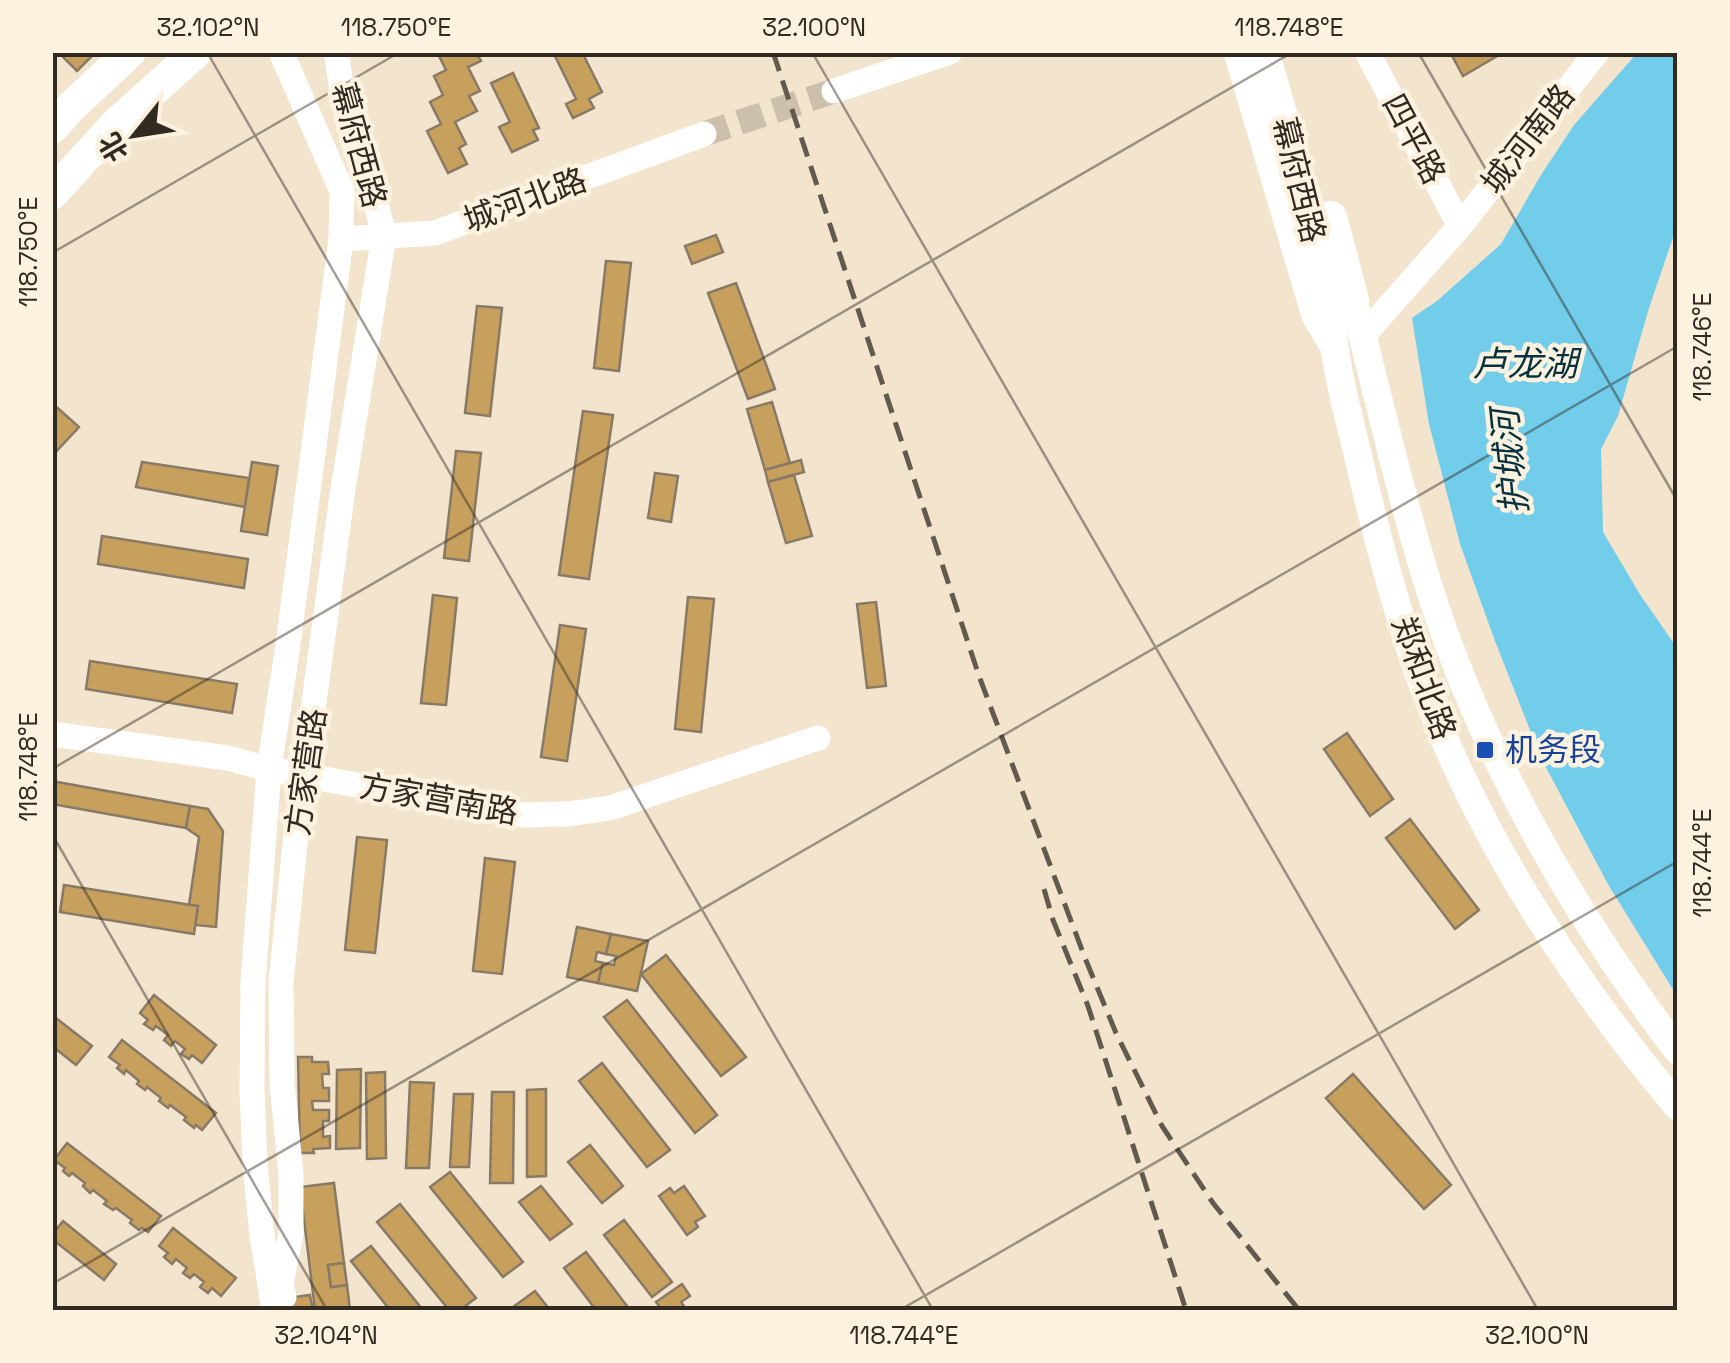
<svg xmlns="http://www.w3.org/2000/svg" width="1730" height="1363" viewBox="0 0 1730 1363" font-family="'Space Grotesk','Noto Sans SC',sans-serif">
<rect width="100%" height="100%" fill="#f3e4cd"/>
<polygon fill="#72cdeb" points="1638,52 1677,53 1677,226 1649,308 1618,416 1601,449 1603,532 1639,593 1677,648 1677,996 1609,886 1541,758 1495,641 1460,544 1429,424 1412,318 1437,301 1501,244 1541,175 1574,125"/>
<g fill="#c8a05e" stroke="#887a66" stroke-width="2.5">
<polygon points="58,52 96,52 77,71"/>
<polygon points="437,52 476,52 481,61 468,67 480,91 469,96 477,111 455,122 466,144 459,148 467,164 448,173 427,131 441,124 430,102 443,95 434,76 446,70"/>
<polygon points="553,52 582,52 602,92 589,99 594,108 573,118 566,104 576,99"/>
<polygon points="1450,52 1504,52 1463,76"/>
<polygon points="513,73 539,128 533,130 538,140 512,152 499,127 510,122 491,83"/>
<polygon points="716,235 723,252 692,264 685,246"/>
<polygon points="606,261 631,263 619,371 594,368"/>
<polygon points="736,283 775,389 748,399 708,293"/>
<polygon points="477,306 502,308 490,416 465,413"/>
<polygon points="772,402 790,463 765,470 747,409"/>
<polygon points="52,403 79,427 52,456"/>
<polygon points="583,411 613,415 589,579 559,575"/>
<polygon points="456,451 481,453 469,561 444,558"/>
<polygon points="801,460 804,472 768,482 765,470"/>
<polygon points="142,462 249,478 245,507 136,487"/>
<polygon points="252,462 278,466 267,535 241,531"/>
<polygon points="655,473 678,476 671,522 648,518"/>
<polygon points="794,475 812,536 786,543 768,482"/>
<polygon points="102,536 248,559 244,588 98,564"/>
<polygon points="433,595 457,598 446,705 421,703"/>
<polygon points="688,597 714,599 701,732 675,729"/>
<polygon points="876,602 886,686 867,688 857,604"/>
<polygon points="560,625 586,629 567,761 541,757"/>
<polygon points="90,661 237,684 232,713 86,689"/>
<polygon points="1347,733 1393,799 1370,816 1324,749"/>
<polygon points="52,781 190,806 186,828 52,804"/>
<polygon points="190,806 208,809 223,831 216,927 195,925 198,906 189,905 199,837 186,828"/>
<polygon points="1410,819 1479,910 1455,929 1386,838"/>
<polygon points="357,837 387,840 375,953 345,950"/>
<polygon points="485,858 515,862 502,974 473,971"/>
<polygon points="64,885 198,906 194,934 60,912"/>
<polygon points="577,927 611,934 606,954 597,952 595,961 603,963 598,983 567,977"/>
<polygon points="611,934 648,941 637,991 598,983 603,963 614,965 616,956 606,954"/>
<polygon points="666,955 746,1057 721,1076 641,974"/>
<polygon points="154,995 216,1045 202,1063 192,1055 189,1059 181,1054 185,1049 175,1041 171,1046 164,1040 168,1035 156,1026 153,1030 144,1024 148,1020 140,1013"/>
<polygon points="627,1000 717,1115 695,1133 604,1017"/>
<polygon points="52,1015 92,1046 76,1065 52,1046"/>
<polygon points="122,1040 216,1113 202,1130 196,1125 194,1128 184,1120 186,1117 170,1105 168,1108 159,1101 161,1098 147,1087 145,1090 137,1084 139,1081 126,1070 124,1074 117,1068 120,1065 109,1057"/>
<polygon points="298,1057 312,1057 312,1062 328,1062 329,1074 322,1074 323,1088 329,1088 329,1101 312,1101 313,1110 329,1110 329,1121 323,1121 323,1137 330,1136 330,1148 313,1149 314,1153 300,1153"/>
<polygon points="602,1063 670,1150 647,1167 579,1081"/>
<polygon points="361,1069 360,1148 336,1149 337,1070"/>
<polygon points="385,1072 386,1158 367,1159 366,1073"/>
<polygon points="1353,1074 1451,1185 1424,1209 1326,1098"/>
<polygon points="410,1082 434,1083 429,1168 406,1168"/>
<polygon points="546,1089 546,1176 527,1177 527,1090"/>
<polygon points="492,1092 514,1092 513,1183 490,1183"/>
<polygon points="454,1094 473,1094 469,1167 450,1167"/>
<polygon points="67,1143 161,1216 148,1232 142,1228 139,1230 130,1223 132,1220 116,1208 113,1210 104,1204 107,1201 93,1190 90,1193 83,1186 85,1183 72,1173 69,1176 63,1171 65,1168 54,1160"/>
<polygon points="590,1145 623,1186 602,1203 568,1162"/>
<polygon points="450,1172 523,1262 503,1277 430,1187"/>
<polygon points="334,1183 344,1263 328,1265 331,1287 347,1285 350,1310 315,1310 300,1187"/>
<polygon points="541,1186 572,1224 550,1240 519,1202"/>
<polygon points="684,1186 705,1216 695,1222 698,1227 687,1235 659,1196 670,1188 674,1193"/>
<polygon points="400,1204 476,1298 460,1310 449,1310 377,1222"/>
<polygon points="624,1220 672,1282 652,1297 604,1235"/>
<polygon points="63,1221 116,1264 104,1280 52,1239 52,1235"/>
<polygon points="173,1228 236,1278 221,1296 212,1288 208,1293 200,1287 204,1282 194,1274 190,1278 183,1273 187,1268 176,1259 172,1264 164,1257 168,1253 159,1246"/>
<polygon points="371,1246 423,1310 390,1310 351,1261"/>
<polygon points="586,1252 630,1310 596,1310 564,1268"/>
<polygon points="344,1263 347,1285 331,1287 328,1265"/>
<polygon points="682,1284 690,1296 681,1302 687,1310 662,1310 656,1302"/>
<polygon points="535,1291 550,1310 515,1310 513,1307"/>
<polygon points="310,1295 313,1310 283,1310 281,1299"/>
</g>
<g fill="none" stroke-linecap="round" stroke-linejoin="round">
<polyline stroke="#ccbfab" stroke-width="25" stroke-dasharray="25 12" stroke-linecap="butt" points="704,134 834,91"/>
<g stroke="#fff" stroke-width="25">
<polyline points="1236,52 1314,316 1332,346"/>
<polyline points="1367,52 1460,226"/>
<polyline points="834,91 950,52"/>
<polyline points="341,239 435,233 704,134"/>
<polyline points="1363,336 1460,226 1597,52"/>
<polyline points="52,734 227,758 269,769 523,815 568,814 610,808 818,738"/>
<polyline points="284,1297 281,1283 291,1234 291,1174 282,1083 281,982 296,834 343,489 384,236 371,183 353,140 344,103 336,52"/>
<polyline points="274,1310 262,1235 255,1164 252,1090 253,983 269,769 287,652 341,239 342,191 281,52"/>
</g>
<g stroke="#fff" stroke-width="28">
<path d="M1353,300C1380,400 1401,501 1433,600C1485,759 1576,918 1678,1051"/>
<path d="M1331,309C1333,365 1350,419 1362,473C1381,554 1403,637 1434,714C1490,854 1581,992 1678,1107"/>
</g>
<g stroke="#fff" stroke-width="32">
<polyline points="1263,52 1297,168 1331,309"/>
<polyline points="52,128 71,107 130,52"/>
<polyline points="52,194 115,125 196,52"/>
<polyline points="1331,217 1353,300"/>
</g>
<g stroke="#625a4d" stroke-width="5" stroke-dasharray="20 10" stroke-linecap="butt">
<polyline points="773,52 979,676 1085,958 1116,1033 1162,1126 1213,1203 1299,1310"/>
<polyline points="1044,889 1053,920 1088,1006 1186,1310"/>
</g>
</g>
<path fill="none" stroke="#302a21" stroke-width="2.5" stroke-opacity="0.45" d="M207,52L933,1310M812,52L1538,1310M1418,52L1678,502M52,253L400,52M52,769L1293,52M52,834L327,1310M52,1284L1678,346M900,1310L1678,861"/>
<rect fill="#1a4fb4" stroke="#fdf1df" stroke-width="4" x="1475" y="740" width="20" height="20" rx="5"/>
<g text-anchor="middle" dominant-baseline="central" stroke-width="9" stroke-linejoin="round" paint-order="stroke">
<g font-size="32" fill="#302a21" stroke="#fdf1df">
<text transform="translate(1414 139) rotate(62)">四平路</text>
<text transform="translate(1528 139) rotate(-52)">城河南路</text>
<text transform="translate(359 145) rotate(75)">幕府西路</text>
<text transform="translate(1299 180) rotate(76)">幕府西路</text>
<text transform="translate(525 200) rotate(-20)">城河北路</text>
<text transform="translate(1424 678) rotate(70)">郑和北路</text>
<text transform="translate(306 772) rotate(-82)">方家营路</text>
<text transform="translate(439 799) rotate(10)">方家营南路</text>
</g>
<g font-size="32" fill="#164399" stroke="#fdf1df" text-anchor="start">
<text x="1505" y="750">机务段</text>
</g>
<g font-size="35" font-style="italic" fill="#05323e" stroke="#fdf1df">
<text x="1525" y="364">卢龙湖</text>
<text transform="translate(1510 462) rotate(-96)">护城河</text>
</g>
</g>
<rect width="1730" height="1363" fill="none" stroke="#fdf1df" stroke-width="110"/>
<g transform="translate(135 135) rotate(240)" stroke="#fdf1df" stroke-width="8" paint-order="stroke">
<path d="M0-8L18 38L0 25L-18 38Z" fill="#302a21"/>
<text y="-15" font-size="28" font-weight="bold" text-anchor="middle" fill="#302a21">北</text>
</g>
<rect x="55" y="55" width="1620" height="1253" fill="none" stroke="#302a21" stroke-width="4"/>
<g font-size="25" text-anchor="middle" fill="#302a21">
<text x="208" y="36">32.102°N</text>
<text x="396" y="36">118.750°E</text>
<text x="814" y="36">32.100°N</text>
<text x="1289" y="36">118.748°E</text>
<text transform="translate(28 252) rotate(-90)" y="9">118.750°E</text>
<text transform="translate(1702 347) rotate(-90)" y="9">118.746°E</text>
<text transform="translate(28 767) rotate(-90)" y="9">118.748°E</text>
<text transform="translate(1702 863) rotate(-90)" y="9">118.744°E</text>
<text x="326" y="1344">32.104°N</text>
<text x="904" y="1344">118.744°E</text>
<text x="1537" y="1344">32.100°N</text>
</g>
</svg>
